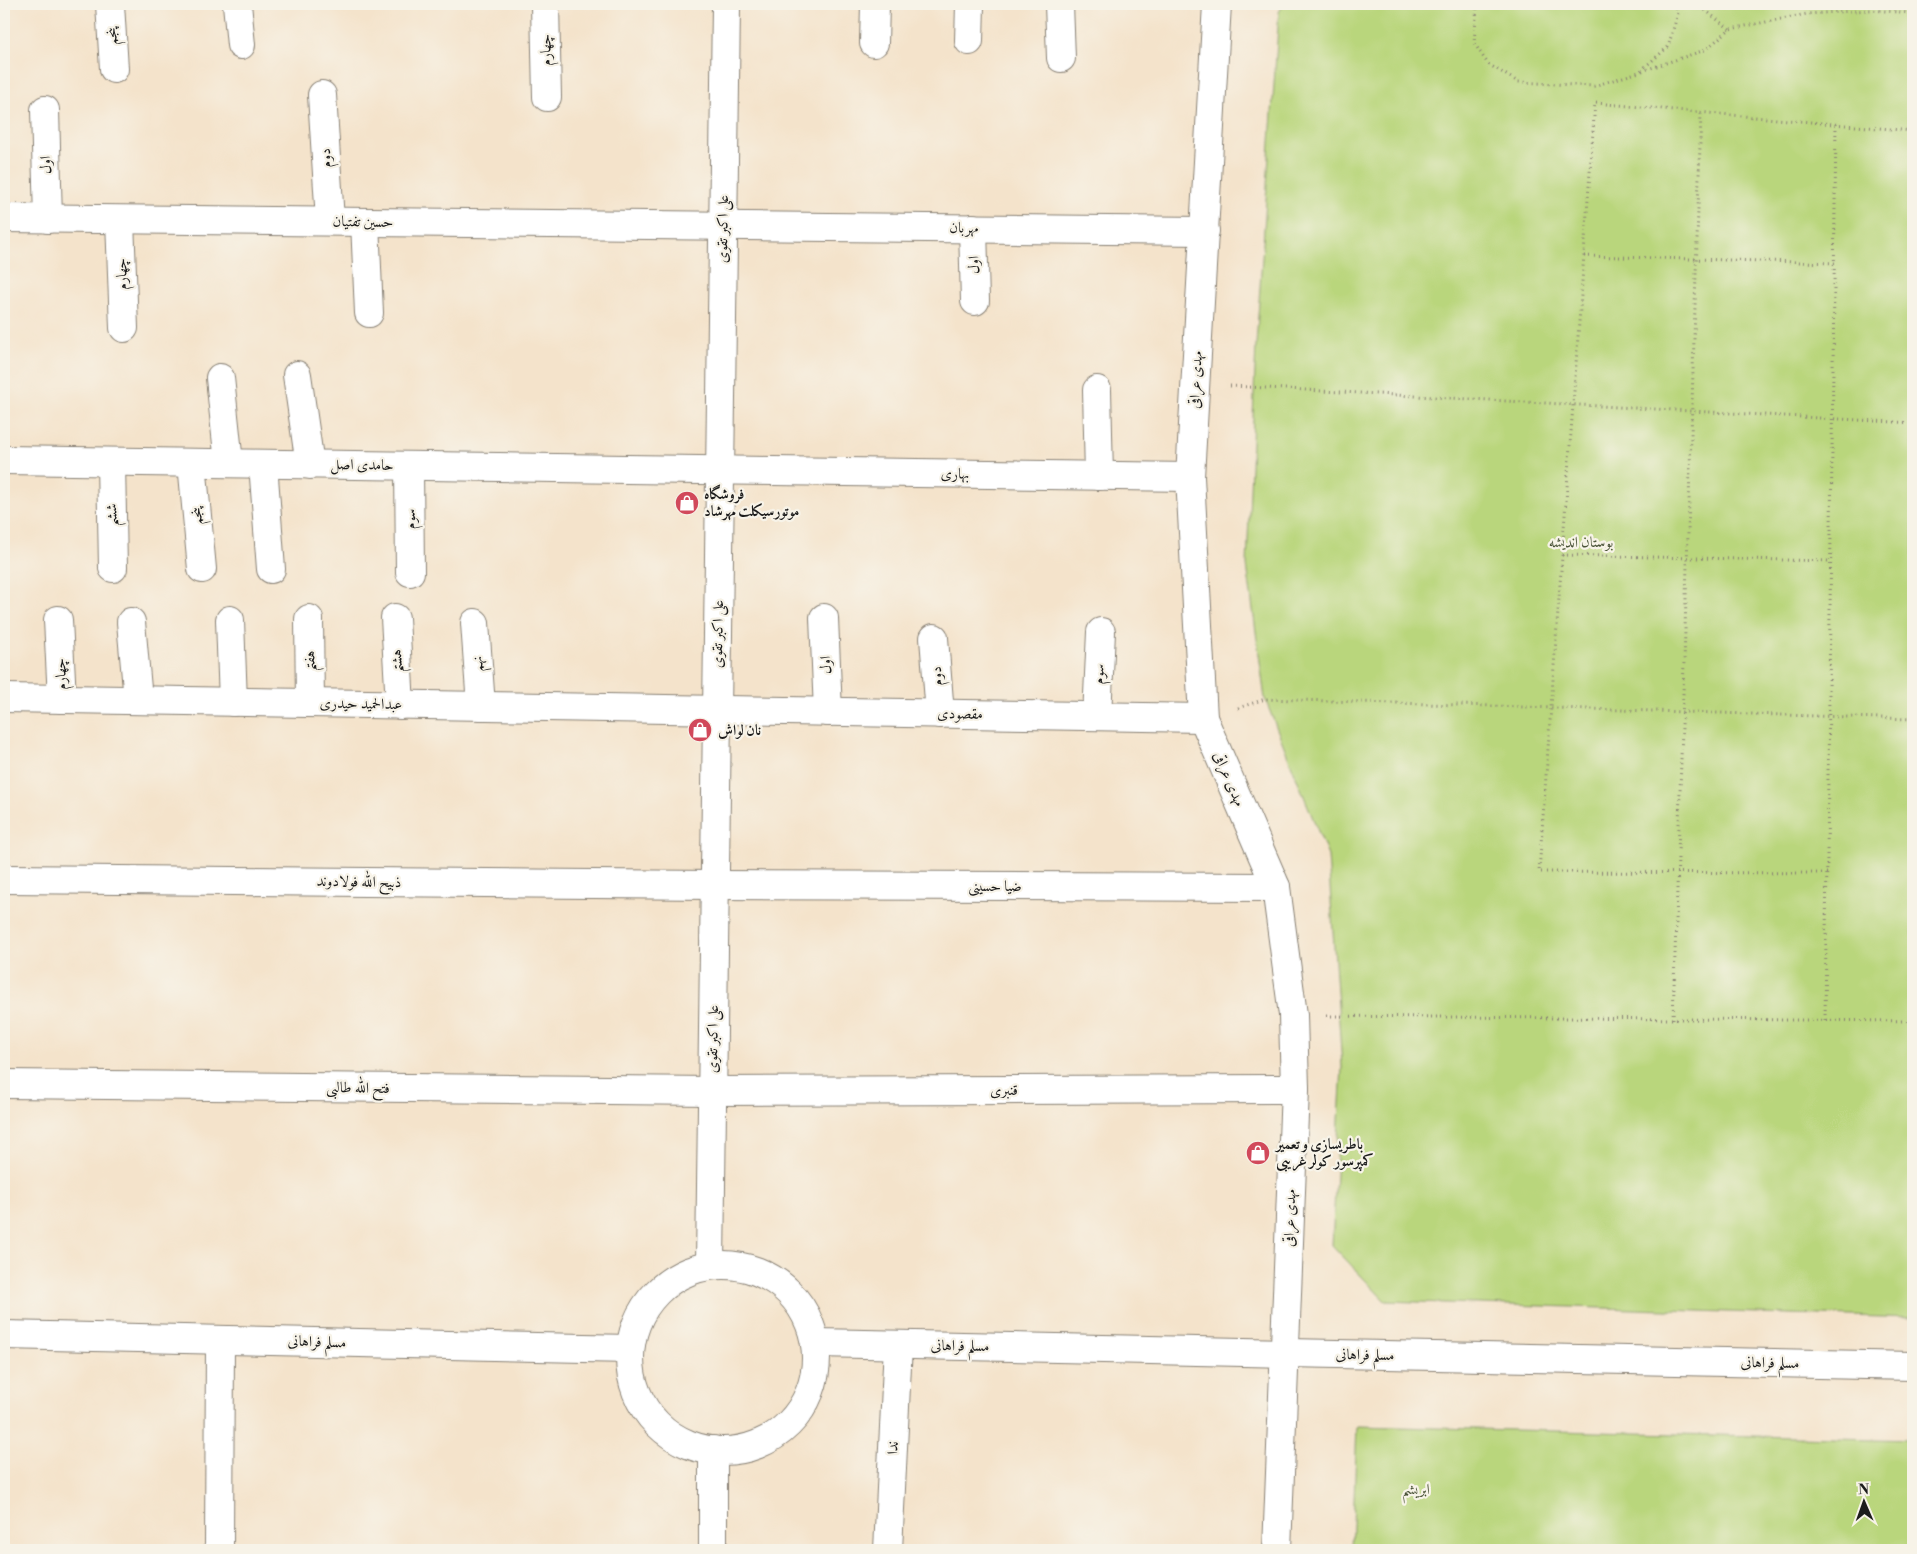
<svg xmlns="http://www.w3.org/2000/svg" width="1917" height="1554" viewBox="0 0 1917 1554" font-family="'Libre Bodoni',Amiri,serif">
<rect width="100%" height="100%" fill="#f7f3e8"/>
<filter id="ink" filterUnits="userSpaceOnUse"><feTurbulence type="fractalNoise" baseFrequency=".02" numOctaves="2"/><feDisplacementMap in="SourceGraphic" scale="10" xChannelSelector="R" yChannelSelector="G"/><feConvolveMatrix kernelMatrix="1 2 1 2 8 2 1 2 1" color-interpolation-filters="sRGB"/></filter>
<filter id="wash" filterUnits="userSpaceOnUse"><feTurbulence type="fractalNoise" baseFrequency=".0096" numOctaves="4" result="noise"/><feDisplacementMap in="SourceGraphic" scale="20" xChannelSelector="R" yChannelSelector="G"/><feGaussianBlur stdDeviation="1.12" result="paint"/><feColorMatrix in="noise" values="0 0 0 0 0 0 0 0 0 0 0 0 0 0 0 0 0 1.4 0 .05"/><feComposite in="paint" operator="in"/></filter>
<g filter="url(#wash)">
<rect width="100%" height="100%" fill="#f4e3cb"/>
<g fill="#b9d67c" stroke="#6a794c">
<polygon points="1284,4 1913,4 1913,1318 1385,1301 1332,1245 1342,1067 1328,856 1265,699 1247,565 1256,345 1279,12"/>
<polygon points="1357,1426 1913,1440 1913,1550 1352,1550"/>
</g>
</g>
<g filter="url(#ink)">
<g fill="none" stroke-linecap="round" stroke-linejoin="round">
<g stroke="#888074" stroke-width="30">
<g id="street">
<polyline points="110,4 114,69"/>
<polyline points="237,4 241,45"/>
<polyline points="545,4 547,97"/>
<polyline points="1059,4 1061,58"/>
<polyline points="969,41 970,4"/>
<polyline points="874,43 875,4"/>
<polyline points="322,95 330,221"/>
<polyline points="45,110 48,219"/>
<polyline points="4,218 1205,231"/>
<polyline points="120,220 124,328"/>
<polyline points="365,222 369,313"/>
<polyline points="973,228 975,301"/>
<polyline points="297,375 310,465"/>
<polyline points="220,378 229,463"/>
<polyline points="1097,390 1099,476"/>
<polyline points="4,460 1190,477"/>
<polyline points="111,462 113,568"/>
<polyline points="192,463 202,569"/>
<polyline points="263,464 271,569"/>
<polyline points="409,466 410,572"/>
<polyline points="395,618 400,705"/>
<polyline points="824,618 828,712"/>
<polyline points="309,619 310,703"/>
<polyline points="58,620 62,699"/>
<polyline points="230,620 233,702"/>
<polyline points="131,622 138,700"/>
<polyline points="475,623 481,706"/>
<polyline points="934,638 940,714"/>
<polyline points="4,698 1203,718"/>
<polyline points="1097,716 1101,632"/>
<polyline points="4,879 715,885 1276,887"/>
<polyline points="4,1084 713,1091 1295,1089"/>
<polyline points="219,1550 220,1340"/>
<polyline points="888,1550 898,1345"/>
</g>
</g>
<g stroke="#888074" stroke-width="30">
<g id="secondary">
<polyline points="1217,4 1190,477 1203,718 1276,887 1293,1015 1295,1089 1277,1550"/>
<polyline points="710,1265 726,4"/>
<circle cx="723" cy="1358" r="93"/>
<polyline points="4,1335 630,1349"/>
<polyline points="816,1343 1913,1366"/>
<polyline points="713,1550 713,1450"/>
</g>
</g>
<g stroke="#888074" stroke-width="3" stroke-dasharray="1 4" stroke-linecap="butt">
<polyline points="1477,4 1474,43 1488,64 1518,82 1594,86 1639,72 1668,47 1678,13 1675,4"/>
<polyline points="1697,4 1730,29"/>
<polyline points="1642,71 1705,50 1730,29 1807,14 1870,10 1913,13"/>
<polyline points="1584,256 1835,263"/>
<polyline points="1230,386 1913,423"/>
<polyline points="1562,555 1831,561"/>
<polyline points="1238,708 1265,699 1913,719"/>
<polyline points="1827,873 1539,872 1595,103 1913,131"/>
<polyline points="1326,1016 1913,1021"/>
<polyline points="1673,1019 1701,112"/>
<polyline points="1825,1020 1836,124"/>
</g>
<use href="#street" stroke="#fff" stroke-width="28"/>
<use href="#secondary" stroke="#fff" stroke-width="28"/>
</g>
</g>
<defs>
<g id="shop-disc" transform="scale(1.25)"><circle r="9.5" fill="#d1495b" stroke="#f7f3e8"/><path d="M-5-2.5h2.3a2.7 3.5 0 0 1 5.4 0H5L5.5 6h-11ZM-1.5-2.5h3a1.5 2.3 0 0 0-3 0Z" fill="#fff"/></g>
</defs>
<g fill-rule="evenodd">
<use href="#shop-disc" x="687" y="503"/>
<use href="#shop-disc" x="700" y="730"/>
<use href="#shop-disc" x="1258" y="1153"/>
</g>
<g text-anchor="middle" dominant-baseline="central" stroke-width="4.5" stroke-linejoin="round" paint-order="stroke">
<g font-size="15" fill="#1c1c1c" stroke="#f7f3e8">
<text transform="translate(112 36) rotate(-93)">پنجم</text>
<text transform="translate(546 50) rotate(-91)">چهارم</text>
<text transform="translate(326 158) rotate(-93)">دوم</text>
<text transform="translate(46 165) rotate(-92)">اول</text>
<text transform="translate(363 222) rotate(1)">حسین تفتیان</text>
<text transform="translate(964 228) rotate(1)">مهربان</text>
<text transform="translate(723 229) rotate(-89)">علی اکبر تقوی</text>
<text transform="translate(974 265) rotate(-91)">اول</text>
<text transform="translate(122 274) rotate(-92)">چهارم</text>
<text transform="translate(1196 380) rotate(-87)">مهدی عراقی</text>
<text transform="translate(362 465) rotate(1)">حامدی اصل</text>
<text transform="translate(955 474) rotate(1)">بهاری</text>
<text transform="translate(112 515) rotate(-91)">ششم</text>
<text transform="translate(197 516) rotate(-95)">پنجم</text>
<text transform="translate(410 519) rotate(-90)">سوم</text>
<text transform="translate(718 634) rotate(-89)">علی اکبر تقوی</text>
<text transform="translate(310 661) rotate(-91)">هفتم</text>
<text transform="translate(397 661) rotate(-93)">هشتم</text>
<text transform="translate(478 664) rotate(-94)">نهم</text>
<text transform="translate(826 665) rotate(-92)">اول</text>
<text transform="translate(61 674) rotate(-93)">چهارم</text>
<text transform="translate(1099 674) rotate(-87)">سوم</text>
<text transform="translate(937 676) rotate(-94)">دوم</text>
<text transform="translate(361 704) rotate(1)">عبدالحمید حیدری</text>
<text transform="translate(960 714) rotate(1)">مقصودی</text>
<text transform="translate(1229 779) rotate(67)">مهدی عراقی</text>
<text transform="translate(359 882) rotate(1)">ذبیح الله فولادوند</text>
<text x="995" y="886">ضیا حسینی</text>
<text transform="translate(713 1039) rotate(-89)">علی اکبر تقوی</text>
<text transform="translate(358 1088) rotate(1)">فتح الله طالبی</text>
<text x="1004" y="1090">قنبری</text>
<text transform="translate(1290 1218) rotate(-88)">مهدی عراقی</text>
<text transform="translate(317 1342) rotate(2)">مسلم فراهانی</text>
<text transform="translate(960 1346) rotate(1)">مسلم فراهانی</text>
<text transform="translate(1365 1355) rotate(1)">مسلم فراهانی</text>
<text transform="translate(1770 1363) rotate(1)">مسلم فراهانی</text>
<text transform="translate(893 1448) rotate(-87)">ندا</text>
</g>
<g font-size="15" font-weight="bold" fill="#1c1c1c" stroke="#f7f3e8" text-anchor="start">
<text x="704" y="494">فروشگاه<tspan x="704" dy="17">موتورسیکلت مهرشاد</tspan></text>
<text x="718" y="730">نان لواش</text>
<text x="1276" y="1144">باطریسازی و تعمیر<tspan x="1276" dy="17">کمپرسور کولر غریبی</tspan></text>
</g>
<g font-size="15" fill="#4b5439" stroke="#f7f3e8">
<text x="1581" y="542">بوستان اندیشه</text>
<text x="1416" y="1489">ابریشم</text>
</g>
</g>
<rect width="1917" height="1554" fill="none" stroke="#f7f3e8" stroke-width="20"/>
<g transform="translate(1864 1502) rotate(358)" stroke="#f7f3e8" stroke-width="4" paint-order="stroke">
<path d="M0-4L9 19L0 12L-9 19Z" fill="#1c1c1c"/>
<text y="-8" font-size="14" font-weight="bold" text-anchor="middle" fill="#1c1c1c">N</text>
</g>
</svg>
